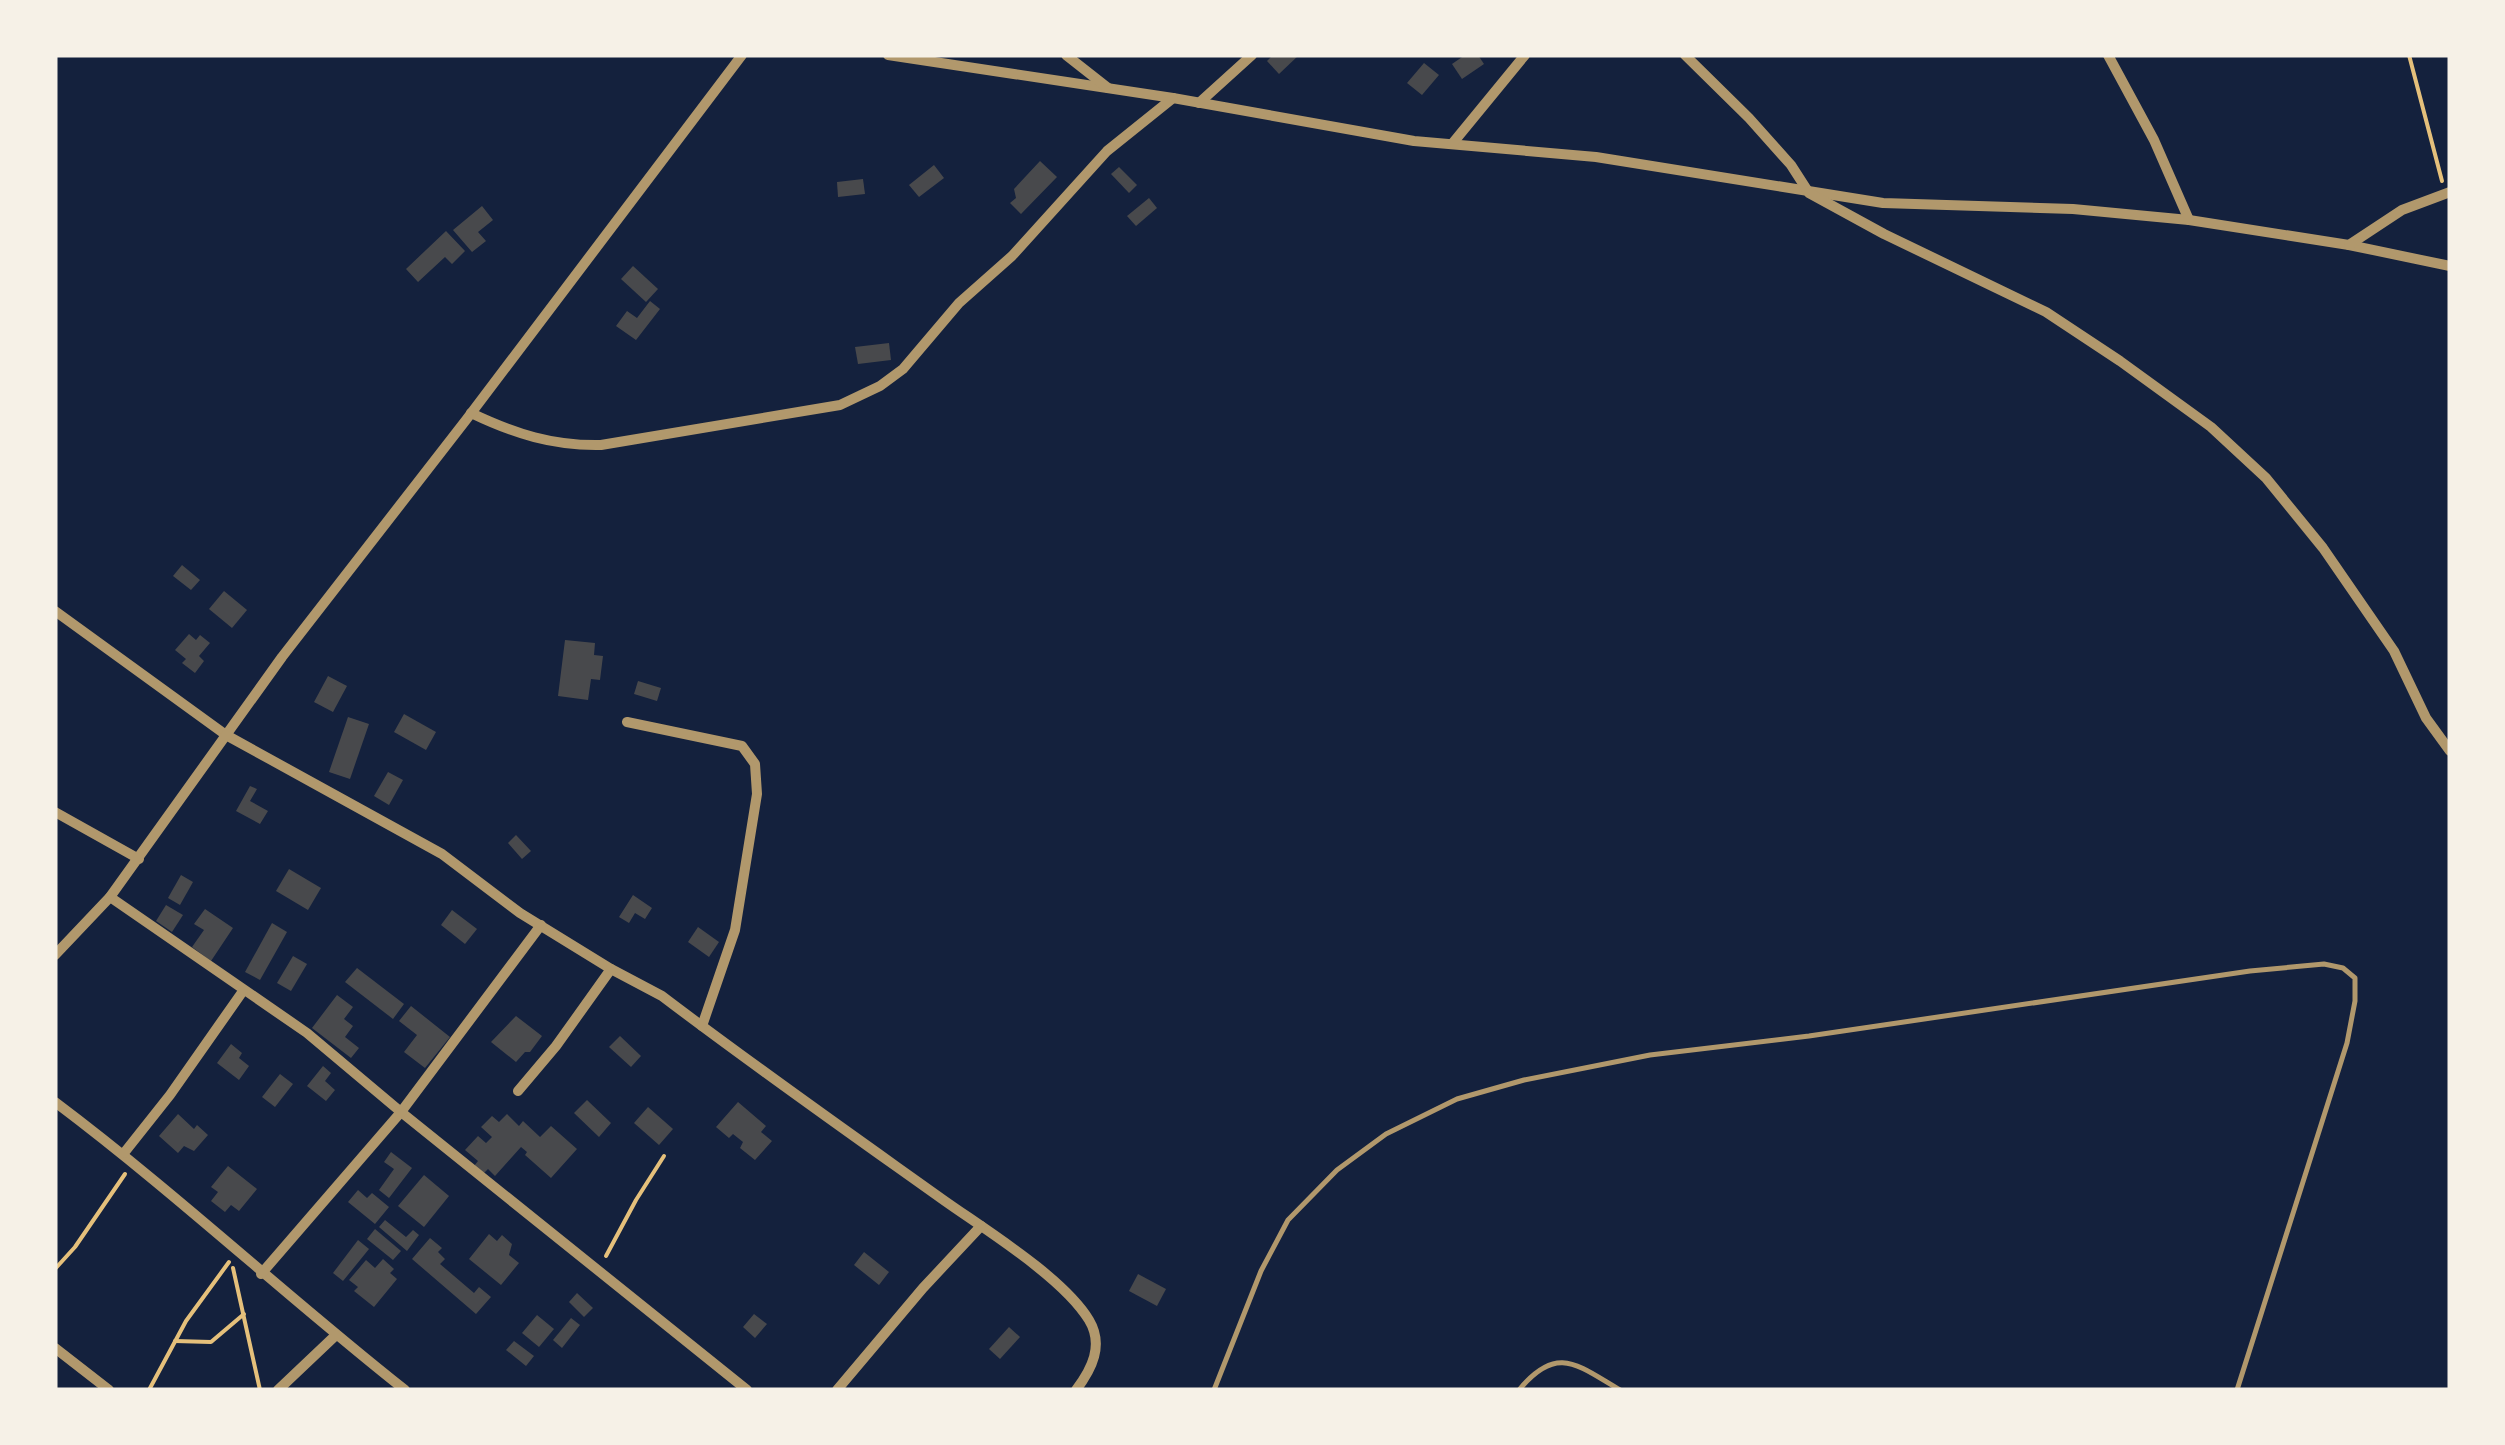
<svg xmlns="http://www.w3.org/2000/svg" width="2505" height="1445" viewBox="0 0 2505 1445" font-family="Rubik,sans-serif">
<rect width="100%" height="100%" fill="#14213d"/>
<g fill="#48494c">
<polygon points="1273,55 1299,55 1279,74 1267,61"/>
<polygon points="1465,55 1478,55 1484,64 1462,79 1452,64"/>
<polygon points="1424,63 1439,75 1422,95 1407,83"/>
<polygon points="1040,161 1057,177 1021,214 1010,203 1016,198 1014,189"/>
<polygon points="934,165 944,178 919,197 909,185"/>
<polygon points="1119,167 1137,185 1129,193 1111,174"/>
<polygon points="863,179 865,194 838,197 837,182"/>
<polygon points="1149,198 1157,208 1136,226 1127,216"/>
<polygon points="482,206 493,220 478,232 486,241 472,252 453,230"/>
<polygon points="446,231 465,251 452,264 445,257 418,282 406,269"/>
<polygon points="633,266 658,289 646,302 621,279"/>
<polygon points="650,301 660,309 636,340 616,326 627,311 637,318"/>
<polygon points="889,343 891,360 858,364 855,347"/>
<polygon points="182,565 200,580 191,590 173,576"/>
<polygon points="224,591 247,610 232,628 209,609"/>
<polygon points="189,634 196,640 200,635 210,643 199,656 204,661 195,673 182,663 186,659 175,650"/>
<polygon points="565,640 595,643 594,655 603,656 600,680 591,679 588,700 558,696"/>
<polygon points="328,676 347,686 333,712 314,702"/>
<polygon points="638,681 661,688 657,701 634,694"/>
<polygon points="404,714 436,732 426,750 394,732"/>
<polygon points="348,717 369,724 350,779 329,772"/>
<polygon points="388,772 403,780 389,805 374,796"/>
<polygon points="250,786 257,789 250,801 268,811 260,824 236,811"/>
<polygon points="516,835 531,851 522,859 508,843"/>
<polygon points="289,869 321,888 308,910 276,891"/>
<polygon points="181,875 193,882 180,905 168,898"/>
<polygon points="633,895 652,908 645,919 635,913 629,923 619,917"/>
<polygon points="166,905 183,915 172,932 156,921"/>
<polygon points="205,909 233,928 211,961 192,947 204,930 194,924"/>
<polygon points="452,910 477,929 465,944 441,925"/>
<polygon points="272,923 287,932 260,980 245,972"/>
<polygon points="698,927 719,942 709,957 688,942"/>
<polygon points="293,956 307,964 291,991 277,983"/>
<polygon points="357,968 404,1004 393,1019 345,982"/>
<polygon points="337,995 353,1007 344,1019 353,1026 345,1037 359,1048 351,1058 312,1028"/>
<polygon points="411,1006 450,1037 425,1068 404,1052 417,1035 399,1021"/>
<polygon points="516,1016 542,1036 530,1052 525,1052 516,1062 491,1042"/>
<polygon points="620,1036 641,1056 631,1067 609,1047"/>
<polygon points="231,1044 242,1053 239,1058 249,1066 239,1080 217,1063"/>
<polygon points="323,1066 331,1073 325,1081 335,1090 326,1101 307,1086"/>
<polygon points="280,1074 293,1084 275,1107 262,1097"/>
<polygon points="587,1100 611,1123 599,1137 574,1113"/>
<polygon points="738,1102 766,1126 761,1132 772,1141 755,1160 740,1148 743,1142 733,1134 729,1138 716,1127"/>
<polygon points="648,1107 673,1129 659,1145 634,1123"/>
<polygon points="178,1114 194,1129 197,1125 208,1135 194,1151 184,1146 178,1153 159,1136"/>
<polygon points="507,1114 519,1126 523,1121 540,1137 551,1126 577,1149 551,1178 525,1155 527,1152 521,1147 495,1176 488,1169 483,1174 474,1166 478,1161 465,1150 478,1136 486,1143 492,1137 481,1127 492,1116 499,1122"/>
<polygon points="391,1152 412,1168 389,1198 379,1190 394,1169 384,1162"/>
<polygon points="228,1166 257,1189 239,1211 231,1205 225,1212 211,1201 218,1192 211,1187"/>
<polygon points="424,1175 449,1196 424,1227 398,1206"/>
<polygon points="358,1190 367,1198 372,1193 389,1207 375,1224 348,1202"/>
<polygon points="385,1220 406,1237 413,1230 419,1235 407,1251 379,1227"/>
<polygon points="375,1229 401,1251 393,1260 367,1239"/>
<polygon points="489,1234 497,1241 502,1235 512,1244 509,1255 519,1263 501,1285 469,1259"/>
<polygon points="430,1238 442,1248 438,1252 445,1259 440,1264 474,1293 479,1287 491,1297 476,1314 412,1259"/>
<polygon points="358,1240 369,1249 343,1281 333,1273"/>
<polygon points="864,1252 889,1272 879,1285 854,1265"/>
<polygon points="383,1259 394,1269 390,1273 397,1279 374,1307 354,1291 358,1287 349,1280 366,1260 375,1268"/>
<polygon points="1138,1274 1166,1289 1157,1306 1129,1291"/>
<polygon points="577,1293 593,1308 584,1317 569,1302"/>
<polygon points="754,1314 767,1324 755,1338 743,1327"/>
<polygon points="537,1315 554,1329 539,1347 522,1333"/>
<polygon points="571,1318 580,1325 562,1348 553,1340"/>
<polygon points="1009,1327 1020,1337 1000,1359 989,1349"/>
<polygon points="514,1341 534,1356 526,1366 506,1350"/>
</g>
<g fill="none" stroke-linecap="round" stroke-linejoin="round">
<g stroke="#e5c07b" stroke-width="4">
<polyline points="2409,55 2442,181"/>
<polyline points="606,1256 636,1200 664,1156"/>
<polyline points="233,1268 260,1390"/>
<polyline points="55,1269 75,1247 125,1174"/>
<polyline points="175,1341 211,1342 244,1314"/>
<polyline points="149,1390 186,1321 229,1262"/>
</g>
<g stroke="#b1986c" stroke-width="5">
<polyline points="1214,1390 1261,1271 1288,1220 1337,1170 1386,1134 1457,1099 1524,1080 1650,1055 1809,1036 2250,971 2324,964 2343,968 2355,978 2355,1001 2347,1043 2237,1390"/>
<path d="M1519,1390C1557,1344 1577,1365 1620,1390"/>
</g>
<g stroke="#b1986c" stroke-width="10">
<polyline points="888,55 1173,98 1414,141 1596,157 1883,203 2073,209 2189,220 2349,245 2450,266"/>
<polyline points="1066,55 1108,88"/>
<polyline points="1685,55 1749,118 1791,165 1809,193 1884,234 2046,312 2120,361 2211,427 2266,478 2323,548 2394,651 2426,718 2450,751"/>
<polyline points="2108,55 2154,140 2189,220"/>
<polyline points="1199,103 1252,55"/>
<polyline points="1452,144 1525,55"/>
<polyline points="2349,245 2402,210 2450,192"/>
<path d="M471,413C515,434 553,446 601,445L840,405L880,386L903,369L959,303L1012,256L1107,151L1173,98"/>
<path d="M55,611L226,735L442,854L520,913L611,969L662,996C754,1066 848,1132 942,1199C984,1229 1063,1277 1089,1320C1104,1345 1092,1369 1076,1390"/>
<polyline points="627,722 742,746 755,764 757,794 735,930 702,1026"/>
<polyline points="55,812 139,859"/>
<polyline points="110,897 307,1033 401,1112 747,1390"/>
<polyline points="55,955 110,897 282,657 466,420 742,55"/>
<polyline points="518,1091 556,1046 611,969"/>
<path d="M55,1102C176,1193 286,1296 405,1390"/>
<polyline points="124,1153 170,1095 243,991"/>
<polyline points="261,1274 401,1112 541,925"/>
<polyline points="55,1348 109,1390"/>
<polyline points="278,1390 336,1335"/>
<polyline points="837,1390 923,1288 981,1226"/>
</g>
</g>
<rect width="2505" height="1445" fill="none" stroke="#f6f1e7" stroke-width="115"/>
</svg>
